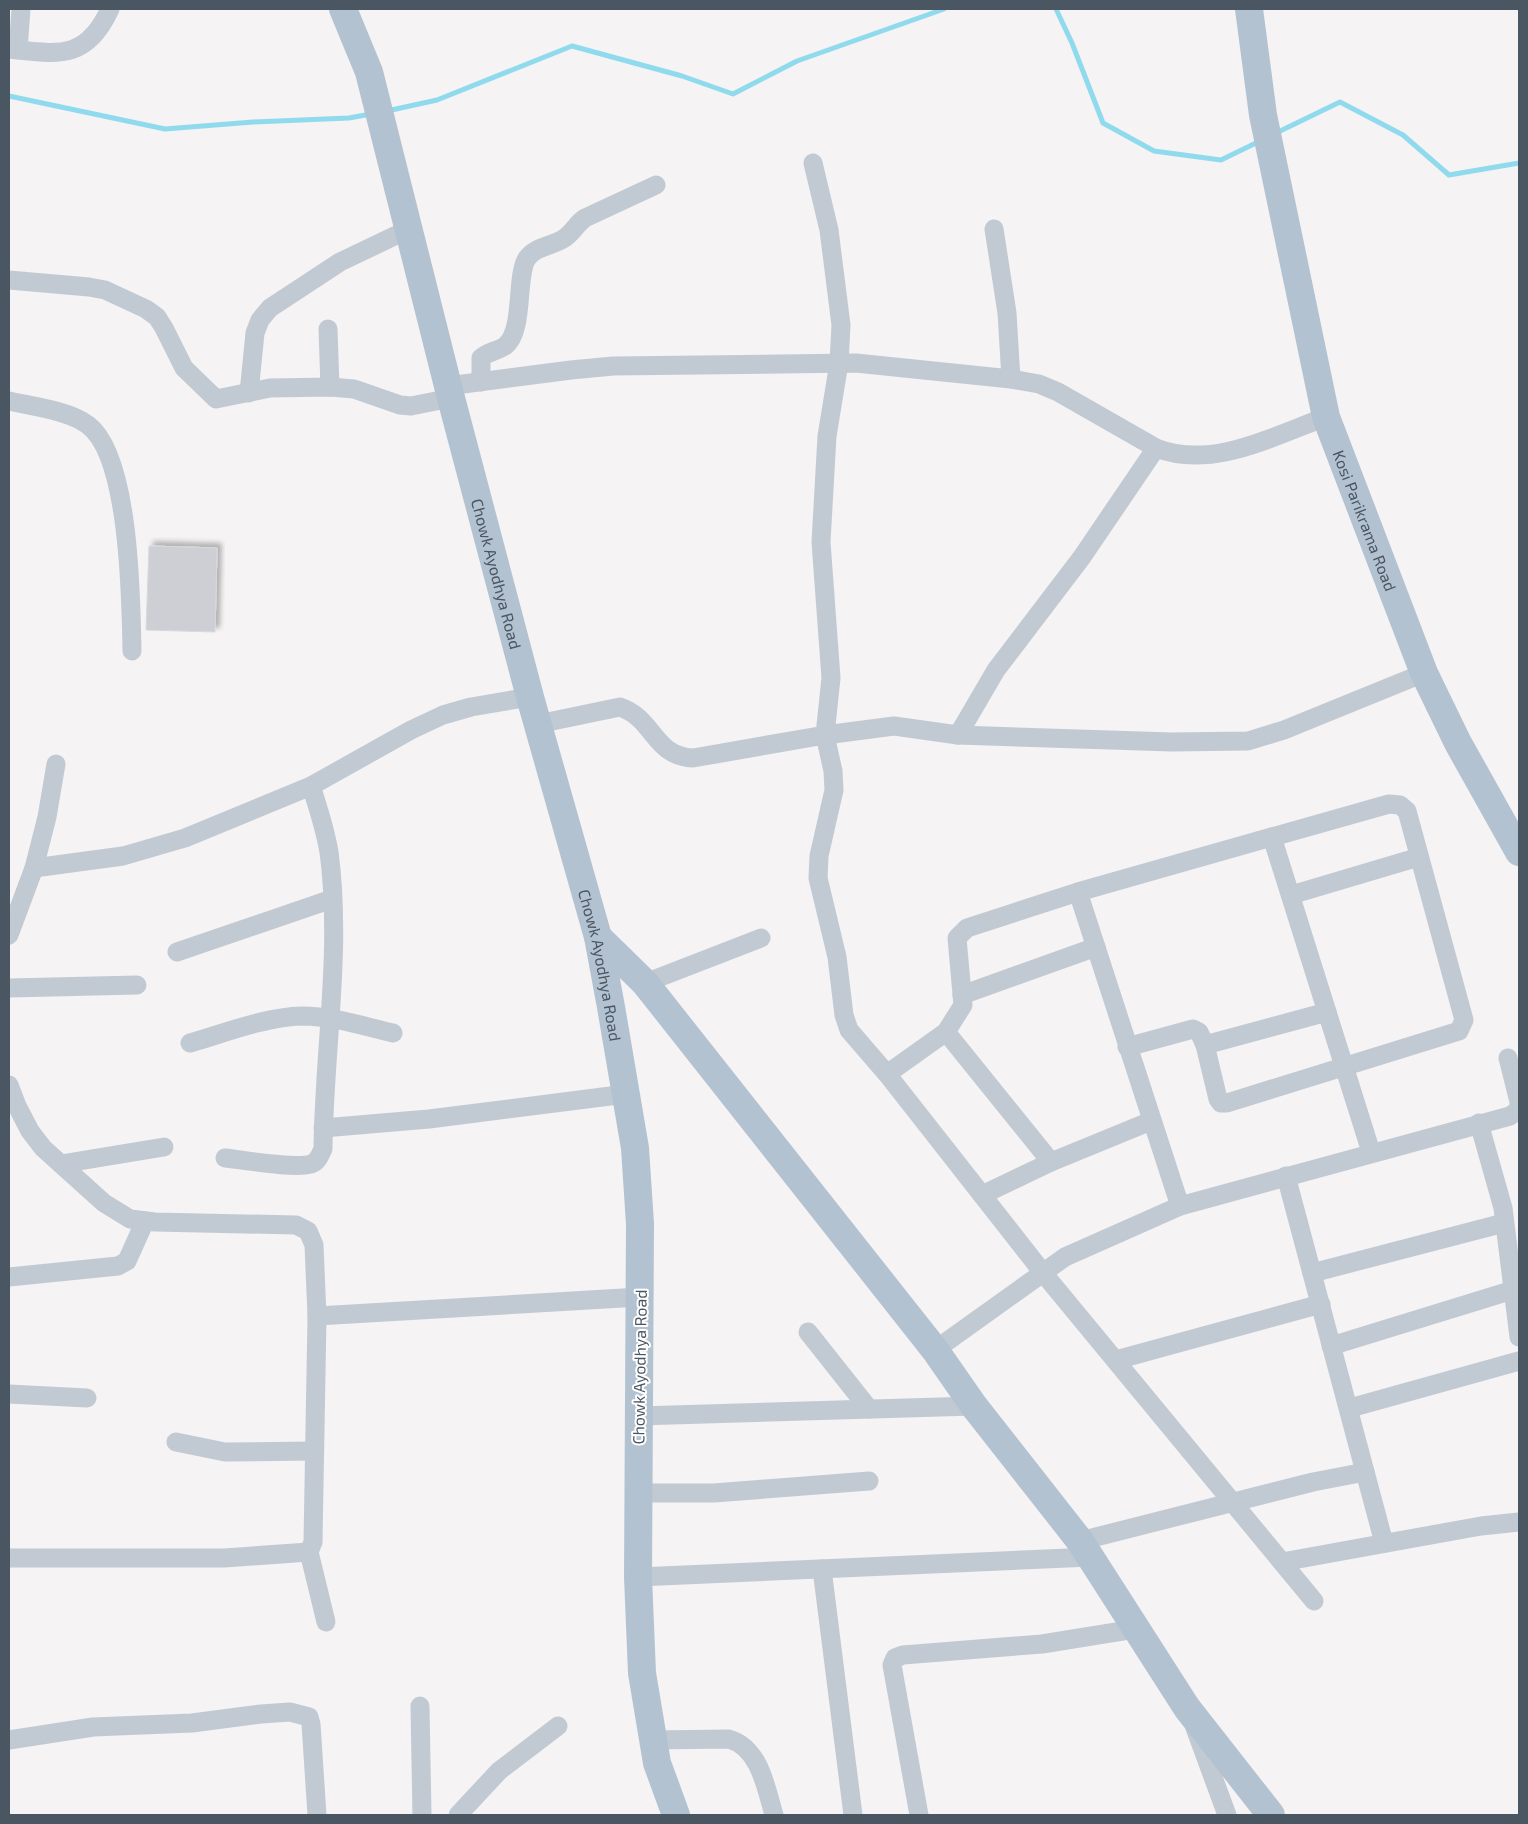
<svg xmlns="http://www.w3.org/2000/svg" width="1528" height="1824" viewBox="0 0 1528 1824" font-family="'Exo 2',sans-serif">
<defs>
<filter id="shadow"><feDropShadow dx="4.5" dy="-4.5" stdDeviation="2.5" flood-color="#0004"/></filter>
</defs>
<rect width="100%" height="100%" fill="#f5f3f3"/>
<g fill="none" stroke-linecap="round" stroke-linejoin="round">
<g stroke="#90daee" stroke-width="5">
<polyline points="1056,9 1072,43 1103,123 1154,151 1221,160 1260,141"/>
<polyline points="9,96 165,129 253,122 349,118 371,114"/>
<polyline points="387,111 437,100 572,46 682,76 733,94 797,61 944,9"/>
<polyline points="1276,133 1340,102 1403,135 1449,175 1519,163"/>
</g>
</g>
<polygon fill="#cdcfd5" stroke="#d7d9de" filter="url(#shadow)" points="149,546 217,548 215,632 146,630"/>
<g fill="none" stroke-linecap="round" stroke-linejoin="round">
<g stroke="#c1cad2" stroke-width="19">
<path d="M9,49C58,54 86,61 110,9"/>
<polyline points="18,50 21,9"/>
<polyline points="813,163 829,230 841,325 839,363 827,436 821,542 831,678 825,735 833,771 834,790 819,856 818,878 837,957 844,1015 849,1030 887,1074 1044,1274 1314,1601"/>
<polyline points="994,229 1007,313 1011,379"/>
<polyline points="9,280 89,287 105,290 146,309 157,317 164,328 184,368 216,399 270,388 330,387 354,389 400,405 411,406 451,398"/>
<polyline points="328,329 330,387"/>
<path d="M481,382V358C488,352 497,351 505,346C524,332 516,279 526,260C533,247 552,246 563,239C572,234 576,224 585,218L656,185"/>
<path d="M448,386L571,370L613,366L856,363L1011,379L1039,384L1058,392L1156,448C1212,470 1273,436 1326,417"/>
<polyline points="249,393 255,333 260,320 270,308 340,262 409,229"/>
<path d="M9,401C32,406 70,411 88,425C130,456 131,601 132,651"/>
<path d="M538,724L620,707C655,719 653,756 693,758L825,735L894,726L958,735L1172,742L1248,741L1284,730L1424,673"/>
<polyline points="958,735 996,670 1082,557 1156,448"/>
<polyline points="34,868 123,856 185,838 311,786 411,730 443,715 471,707 530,697"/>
<polyline points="1078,892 1180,1206"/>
<polyline points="1291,895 1419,857"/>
<polyline points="9,935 34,868 47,817 56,764"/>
<polyline points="177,952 332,899"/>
<polyline points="645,983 761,938"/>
<polyline points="9,988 137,985"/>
<polyline points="962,995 1096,947"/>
<polyline points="946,1032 1051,1162 1151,1121"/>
<path d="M190,1043C225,1033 265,1017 302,1016C332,1016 363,1026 393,1033"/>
<polyline points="1205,1045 1218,1099 1221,1103 1227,1103 1459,1031 1464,1020 1407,811 1400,805 1389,804 1272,837"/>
<polyline points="1127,1047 1193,1029 1199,1032 1205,1045 1327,1012"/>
<polyline points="1508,1058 1519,1102"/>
<polyline points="887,1074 946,1032 963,1005 957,938 967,928 1078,892 1272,837 1371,1152"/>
<polyline points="9,1085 17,1106 30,1131 43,1148 104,1203 130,1219 155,1222 296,1225 308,1231 314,1245 317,1316 313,1542 309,1552 224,1558 9,1558"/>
<polyline points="1479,1123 1503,1208 1519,1337"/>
<polyline points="323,1128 429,1119 626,1094"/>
<path d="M225,1158C244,1160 295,1169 311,1164C318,1162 320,1155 323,1149C324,1051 342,950 329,852C325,829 318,807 311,786"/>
<polyline points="61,1164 164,1147"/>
<polyline points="1286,1176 1384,1543"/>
<polyline points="982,1195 1051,1162"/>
<polyline points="1312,1273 1504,1223"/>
<polyline points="9,1277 118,1266 127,1261 145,1221"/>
<polyline points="317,1316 640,1297"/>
<polyline points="808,1332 869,1409"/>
<polyline points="1331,1346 1513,1290"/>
<polyline points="935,1350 1065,1257 1180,1206 1510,1116 1517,1111 1519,1106"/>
<polyline points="1116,1360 1321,1304"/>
<polyline points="9,1394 87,1398"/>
<polyline points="1350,1408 1519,1361"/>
<polyline points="638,1416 974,1406"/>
<polyline points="176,1442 225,1452 314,1451"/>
<polyline points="638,1493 714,1493 869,1481"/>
<polyline points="1080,1541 1313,1482 1365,1472"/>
<polyline points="309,1552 326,1622"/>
<polyline points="1282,1562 1481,1526 1519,1522"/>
<polyline points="822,1569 853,1815"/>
<polyline points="638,1577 1091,1557"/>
<polyline points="420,1706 422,1815"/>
<polyline points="1195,1728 1227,1815"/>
<polyline points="9,1740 93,1727 192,1723 261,1714 290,1712 309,1717 311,1724 317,1815"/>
<path d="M652,1740L729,1739C760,1748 766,1788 774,1815"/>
<polyline points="458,1815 499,1771 558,1726"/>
<polyline points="919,1815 892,1665 895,1658 903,1655 1042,1644 1135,1629"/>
</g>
<g stroke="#b3c2d1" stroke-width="28">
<path id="s1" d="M343,9L369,72L451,398L530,697L598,937L611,1007L635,1148L640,1224L638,1577L642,1673L657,1763L676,1815"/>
<path id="s2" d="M1249,9L1263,115L1326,417L1424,673L1458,743L1519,852"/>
<polyline points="598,937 645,983 935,1350 974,1406 1080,1541 1187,1708 1271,1815"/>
</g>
</g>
<g text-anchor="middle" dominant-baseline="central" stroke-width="4" stroke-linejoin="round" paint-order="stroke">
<g font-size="16" fill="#4a5661" stroke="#fff">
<text stroke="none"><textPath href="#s2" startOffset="526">Kosi Parikrama Road</textPath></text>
<text stroke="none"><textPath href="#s1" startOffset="586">Chowk Ayodhya Road</textPath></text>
<text stroke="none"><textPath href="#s1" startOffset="991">Chowk Ayodhya Road</textPath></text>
<text transform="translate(639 1367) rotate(-89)">Chowk Ayodhya Road</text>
</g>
</g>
<rect width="1528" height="1824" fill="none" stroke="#4a5661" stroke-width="20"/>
</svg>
